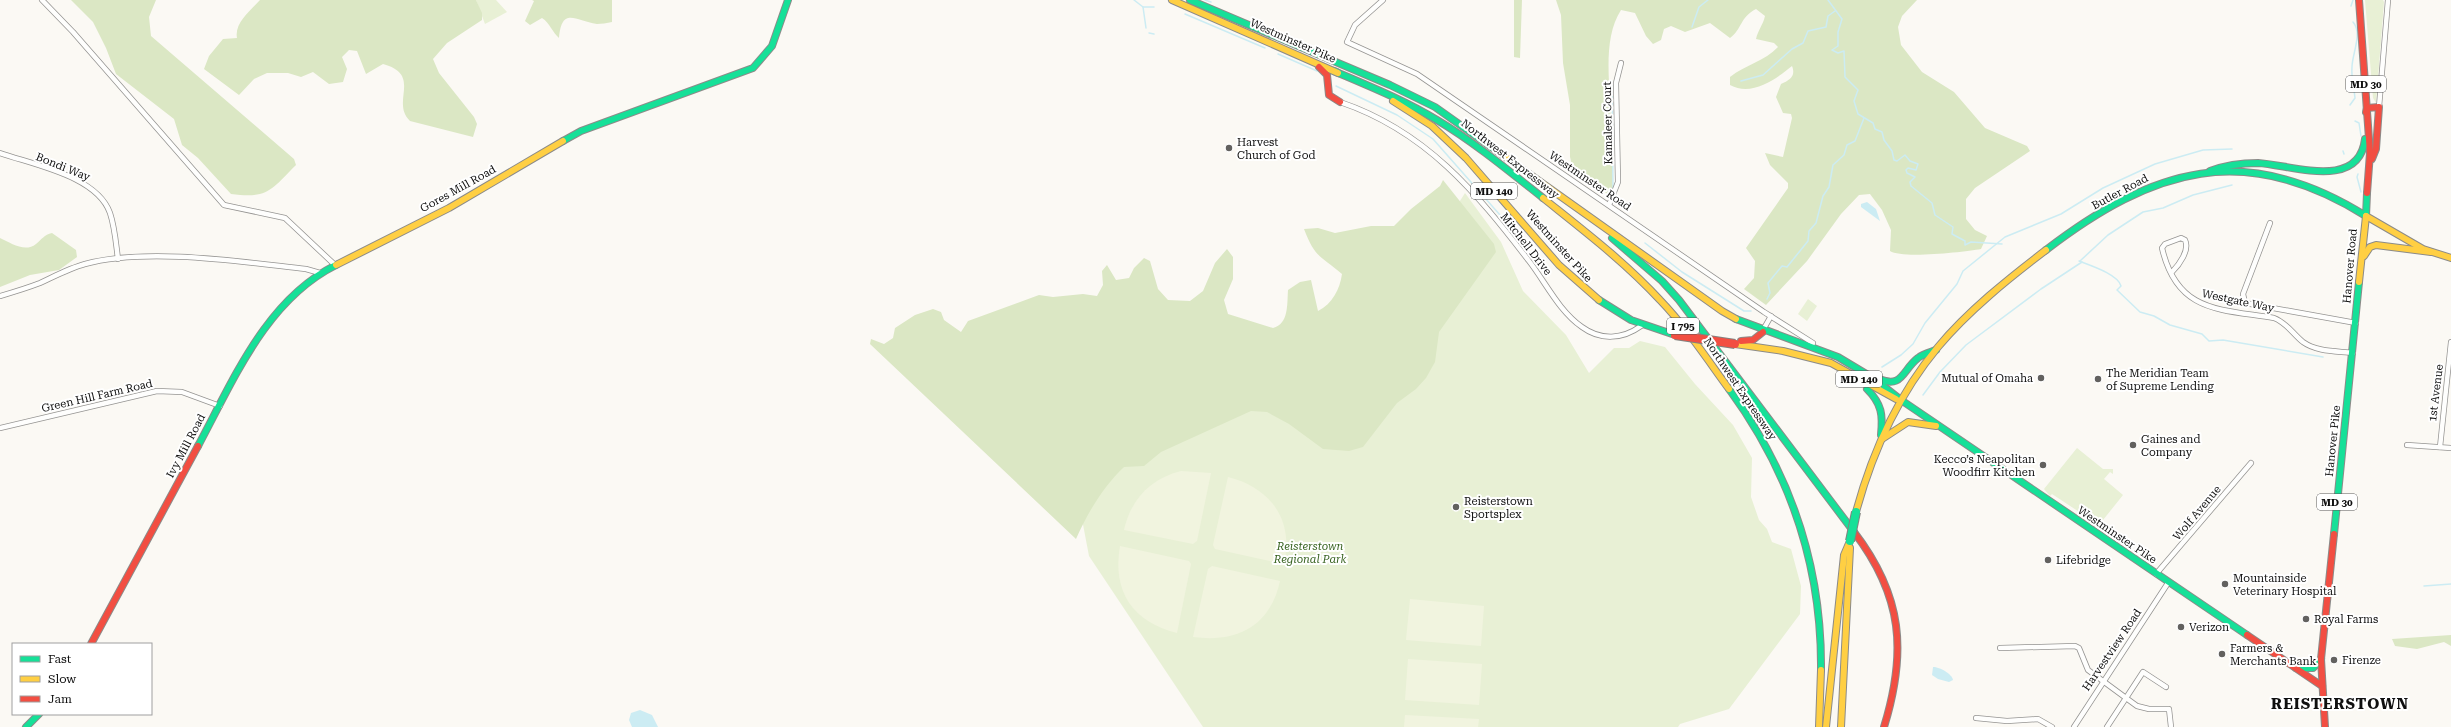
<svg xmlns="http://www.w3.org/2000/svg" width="2451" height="727" viewBox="0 0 2451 727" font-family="'Roboto Serif',serif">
<rect width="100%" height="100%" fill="#fbf9f4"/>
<g fill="#e8f0d5">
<polygon points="476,0 496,0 507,12 485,24"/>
<polygon points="2365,0 2383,0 2384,2 2376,103 2373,98"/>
<polygon points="1465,193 1501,242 1523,291 1566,335 1589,373 1614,348 1629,348 1640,341 1665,347 1695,384 1733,425 1752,458 1751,497 1759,520 1767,529 1772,542 1791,549 1801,586 1800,614 1729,709 1680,724 1678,727 1203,727 1089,556 1081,514 1158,374 1349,377"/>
<polygon points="1808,299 1817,306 1807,321 1798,314"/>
<polygon points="2077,448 2103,469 2113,469 2113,474 2110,472 2104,479 2123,495 2099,525 2052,494 2050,496 2044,489"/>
</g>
<g fill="#dbe7c4">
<path d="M71,0H156L149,17L151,36L294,159L296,165C271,190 268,199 231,194L198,158L182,145L174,119L116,74L106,48L93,22Z"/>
<path d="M260,0H476L482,13V20L447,43L433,59L439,73L474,117L477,124L473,137L410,121C390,102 423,75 383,64L366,74L357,51L349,50L342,57L347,69L343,82L329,84L313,72L301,77L288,73H267L254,79L239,95L204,69L209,56L223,39L237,38C234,23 251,10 260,0Z"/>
<path d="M532,0H612V22C607,23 601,24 597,24C575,21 562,6 559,38C552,32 550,23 542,18L530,25L525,21L534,1Z"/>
<polygon points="1514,0 1522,0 1520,58 1514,57"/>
<path d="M1556,0H1917L1902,16L1898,27L1901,45L1922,72L1954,92L1985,128L2027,146L2030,151L1975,188L1966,199V219L1975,230L1987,236L1981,249C1964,252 1902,259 1890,251L1891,230L1882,210L1870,194L1859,195L1841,214L1807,261L1766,305L1744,289L1754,278L1755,261L1746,248L1788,188V183L1770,165L1765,153L1783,157L1792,118L1791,114L1783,113L1776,97L1781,84C1790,80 1796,76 1792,66C1776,79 1752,97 1730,85V77C1745,65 1765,61 1778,47L1774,43L1756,39C1758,30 1763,25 1765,16L1756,9C1740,17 1742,29 1730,38L1710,23L1685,32L1671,26L1664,29L1661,40L1653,44L1646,36L1635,13L1621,10C1599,44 1613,101 1612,140C1612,160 1612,179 1614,199L1573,169L1570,157V105L1563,63L1561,15Z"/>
<path d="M1443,180L1494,244L1496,252L1439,332L1435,362L1426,378L1416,389L1397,403L1363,447L1349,451L1323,449L1289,424L1267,412L1251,411L1161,452L1144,466L1124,467C1103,487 1088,512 1076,539L870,344L871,339L884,344L893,338L895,328L915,315L933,309L941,312L944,320L961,332L968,321L1039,295L1053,297L1083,294L1097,296L1103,285L1102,271L1107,265L1116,280L1129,278L1134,268L1144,258L1150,261L1158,289L1168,300L1190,301L1203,291L1215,263L1227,249L1233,257V279L1224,300L1228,314L1273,328C1289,324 1287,304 1288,290L1300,282L1311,280L1318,311C1332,304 1340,289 1342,274C1320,255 1315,258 1304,229L1318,228L1335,233L1371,226H1394L1411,209L1440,186Z"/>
<path d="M52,233L76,250L77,257L59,270L30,275L0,287V238C11,243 25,253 36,244C42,239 44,235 52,233Z"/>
<polygon points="2451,635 2451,646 2444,642 2417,649 2395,646 2392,639"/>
</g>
<g fill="#f1f4df">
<path d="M1181,471L1211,473L1197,541L1193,544L1124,530C1131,499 1150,479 1181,471Z"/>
<path d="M1228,477C1271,488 1294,520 1284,564L1215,549L1213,545Z"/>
<path d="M1120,546L1189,561L1191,564L1177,633C1133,622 1112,592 1120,546Z"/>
<path d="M1212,566L1280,581C1270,626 1238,643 1193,637L1208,569Z"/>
<polygon points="1410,599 1484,606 1481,646 1406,640"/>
<polygon points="1408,659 1482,664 1479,705 1405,700"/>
<polygon points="1405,715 1479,719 1478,727 1404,727"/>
</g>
<g fill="#ccecf3">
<polygon points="1867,202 1876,209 1880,221 1861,207 1861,204"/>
<path d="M1933,667C1940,667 1952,674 1953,680L1949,682L1938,679L1932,675Z"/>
<polygon points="640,710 652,715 658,727 632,727 629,720 631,713"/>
</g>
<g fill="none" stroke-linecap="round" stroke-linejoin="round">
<g stroke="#ccecf3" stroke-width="1.5">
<polyline points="1134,0 1143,7 1154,7"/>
<polyline points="1205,0 1211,2"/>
<polyline points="1828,0 1842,19 1838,32 1838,46 1832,50 1838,53 1844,51 1845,77 1858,90 1854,101 1858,114 1873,123 1875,129 1882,132 1884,140 1892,151 1894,160 1897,161 1905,155 1910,161 1918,164 1916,170 1908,168 1906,170 1907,173 1915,177 1910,182 1911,186 1932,203 1935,215 1953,227 1952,234 1965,241 1965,245 1971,242 2002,244"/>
<polyline points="2351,6 2353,0"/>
<polyline points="1143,7 1146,28"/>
<polyline points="1185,14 1265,48"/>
<polyline points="1692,27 1699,7 1708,0"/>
<polyline points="1149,33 1154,34"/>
<polyline points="1278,54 1317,71"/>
<polyline points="1741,81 1763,75 1792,49 1803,43 1808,31 1826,27 1828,16 1835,11"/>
<polyline points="1336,86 1397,115 1433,139 1500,215"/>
<polyline points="1612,86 1613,188"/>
<path d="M2350,105L2355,98C2354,88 2351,78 2352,67C2352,54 2363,33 2353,22"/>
<polyline points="2355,121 2359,123 2361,136"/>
<polyline points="2343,151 2344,154"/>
<polyline points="2358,174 2357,177 2361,192"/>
<polyline points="1645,243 1682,272 1744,311 1751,311"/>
<path d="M2079,261C2089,265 2118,274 2121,286L2117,290L2140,312L2154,316L2170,325L2202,334L2209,341L2223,340L2323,357"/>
<polyline points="2080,261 2108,235 2143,212 2163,208 2193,195 2232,185"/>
<polyline points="1767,299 1770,293 1768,283 1782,266 1787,267 1808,241 1809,231 1816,223 1823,196 1829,187 1833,165 1844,155 1847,145 1855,141 1864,118"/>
<polyline points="1882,367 1901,355 1913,344 1925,323 1957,284 1963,271 2005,237 2061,214 2103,188 2155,164 2203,150 2232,149"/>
<polyline points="1923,395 1940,372 1966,345 2041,289 2082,262"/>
<polyline points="2424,586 2451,584"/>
</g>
<g stroke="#959492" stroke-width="6">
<g id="street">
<polyline points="42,0 73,32 224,205 285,218 335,265"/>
<polyline points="1383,0 1355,25 1347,42 1417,74 1764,312 1813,343 1811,347"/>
<path d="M1340,102C1426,131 1476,192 1529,261C1546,283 1559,311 1582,327C1601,341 1623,339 1641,326"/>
<polyline points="2379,107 2388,0"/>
<path d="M0,153C34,165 97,176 110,213C115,228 116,244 118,259"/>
<polyline points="1609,205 1618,182 1616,83 1621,63"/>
<polyline points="2270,223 2243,294 2245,303 2356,323"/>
<path d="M2172,272C2179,265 2190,250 2185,240L2181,238L2165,244L2162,248C2177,313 2220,309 2274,318C2287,323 2293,334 2303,342C2317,352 2337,351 2353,353"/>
<path d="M0,296C14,292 27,288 40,283C55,276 70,268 85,264C147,247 243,262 306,269L320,273"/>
<polyline points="1763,330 1771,316"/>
<polyline points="0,428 157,391 182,392 220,406"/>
<polyline points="2407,445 2451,448"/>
<polyline points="2440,447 2451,342"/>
<polyline points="2156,574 2251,463"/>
<polyline points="2000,648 2075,646 2079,648 2088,670 2126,698 2137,706 2149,709 2169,709 2171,727"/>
<polyline points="1976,718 2007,721 2038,719 2052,727"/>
<polyline points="2074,727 2168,583"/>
<polyline points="2107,727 2143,672 2166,687"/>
</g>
</g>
<g stroke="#8c8b89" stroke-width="8">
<g id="fast">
<polyline points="1190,0 1390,85 1435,107 1504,156"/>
<path d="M1334,71C1369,86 1404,100 1437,120C1474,142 1509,171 1543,198"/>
<polyline points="563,141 581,131 753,68 772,46 788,0"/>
<path d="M2210,171C2226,165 2241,163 2258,163C2292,165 2359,191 2365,139"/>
<polyline points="1612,238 1662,281 1679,300 1854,532"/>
<path d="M2046,250C2153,168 2245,140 2366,216L2367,193"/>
<polyline points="1599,300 1631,320 1675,335"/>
<polyline points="1736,319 1838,357 1873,378 1901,400"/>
<path d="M1877,378C1903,390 1902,370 1918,358C1923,354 1931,352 1936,350"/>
<path d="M1729,389C1790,472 1822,567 1821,670"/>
<path d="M1867,389C1882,404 1883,415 1881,435"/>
<polyline points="1901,400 2247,635"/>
<path d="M198,446C234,379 266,300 336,265"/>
<polyline points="2334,534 2359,282"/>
<polyline points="2296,668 2313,668 2321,659"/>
<polyline points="26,727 39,714"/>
</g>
</g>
<g stroke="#8c8b89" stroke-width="8">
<g id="slow">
<polyline points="1172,0 1338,73"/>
<polyline points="1393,101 1432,126 1466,158 1559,265 1599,300"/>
<polyline points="1504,156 1722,311 1736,319"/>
<path d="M1543,198C1583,230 1625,262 1660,300C1686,327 1707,359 1729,389"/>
<polyline points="2366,216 2423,249 2451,258"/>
<polyline points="2364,256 2370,247 2376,245 2431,252"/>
<polyline points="336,265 449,208 563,141"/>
<polyline points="2359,282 2366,216"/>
<polyline points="1735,344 1783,351 1831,363 1896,399"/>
<polyline points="1882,439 1908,422 1936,426"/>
<path d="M1856,512C1872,453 1898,395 1938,347C1968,311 2008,279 2046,250"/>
<polyline points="1819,727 1821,670"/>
<polyline points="1826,727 1844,555 1850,541"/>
<polyline points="1841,727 1850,548"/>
</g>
</g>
<g stroke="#8c8b89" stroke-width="8">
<g id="jam">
<polyline points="2359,0 2370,153 2367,193"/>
<polyline points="1319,67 1327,75 1329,95 1340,102"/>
<polyline points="2366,112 2367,108 2379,107 2376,149 2372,159"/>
<polyline points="1741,341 1753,340 1763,332"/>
<path d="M1854,532C1903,596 1907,652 1884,727"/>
<polyline points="2247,635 2322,686"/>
<polyline points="91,644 198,446"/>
<polyline points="2325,727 2321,659 2334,534"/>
</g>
</g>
<use href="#street" stroke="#fefefd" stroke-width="4.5"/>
<use href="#fast" stroke="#16e098" stroke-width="6"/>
<use href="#slow" stroke="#ffcf43" stroke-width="6"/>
<use href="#jam" stroke="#f24e42" stroke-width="6"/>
<g stroke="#83827f" stroke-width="10" stroke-linecap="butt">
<polyline id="fast-bridge" points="1850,541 1856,512"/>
</g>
<g stroke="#83827f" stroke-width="10" stroke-linecap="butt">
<polyline id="jam-bridge" points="1675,335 1735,344"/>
</g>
<use href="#fast-bridge" stroke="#16e098" stroke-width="8"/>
<use href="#jam-bridge" stroke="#f24e42" stroke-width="8"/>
</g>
<g fill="#62615f" stroke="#fff" stroke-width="1.5">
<circle cx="1229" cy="148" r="4"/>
<circle cx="2041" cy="378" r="4"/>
<circle cx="2098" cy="379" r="4"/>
<circle cx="2133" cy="445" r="4"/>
<circle cx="2043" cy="465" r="4"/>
<circle cx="1456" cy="507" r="4"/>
<circle cx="2048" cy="560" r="4"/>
<circle cx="2225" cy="584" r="4"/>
<circle cx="2306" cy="619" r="4"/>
<circle cx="2181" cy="627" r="4"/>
<circle cx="2222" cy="654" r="4"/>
<circle cx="2334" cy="660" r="4"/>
</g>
<g text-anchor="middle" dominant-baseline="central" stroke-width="4" stroke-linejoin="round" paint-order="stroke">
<g fill="#fff" stroke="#575757" stroke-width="1">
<rect x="2346" y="76" width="40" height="16" rx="3"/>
<rect x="1471" y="183" width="46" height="16" rx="3"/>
<rect x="1667" y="318" width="32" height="16" rx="3"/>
<rect x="1836" y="371" width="46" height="16" rx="3"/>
<rect x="2317" y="494" width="40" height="16" rx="3"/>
</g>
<g font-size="10" font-weight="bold" fill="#0f0f0f">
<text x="2366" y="84">MD 30</text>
<text x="1494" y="191">MD 140</text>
<text x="1683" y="326">I 795</text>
<text x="1859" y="379">MD 140</text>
<text x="2337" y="502">MD 30</text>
</g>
<g font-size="11" fill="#0f0f0f" stroke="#fff">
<text transform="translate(1293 41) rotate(24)">Westminster Pike</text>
<text transform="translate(1608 123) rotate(-91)">Kamaleer Court</text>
<text transform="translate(1510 159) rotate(38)">Northwest Expressway</text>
<text transform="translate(63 167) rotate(22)">Bondi Way</text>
<text transform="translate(1590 181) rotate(34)">Westminster Road</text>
<text transform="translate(458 189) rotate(-29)">Gores Mill Road</text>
<text transform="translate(2120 192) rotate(-28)">Butler Road</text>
<text transform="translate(1526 244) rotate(52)">Mitchell Drive</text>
<text transform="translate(1559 246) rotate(48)">Westminster Pike</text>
<text transform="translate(2350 266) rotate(-85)">Hanover Road</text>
<text transform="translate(2238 301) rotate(12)">Westgate Way</text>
<text transform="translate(1740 389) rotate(56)">Northwest Expressway</text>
<text transform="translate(2436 393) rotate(-83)">1st Avenue</text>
<text transform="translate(97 396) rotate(-13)">Green Hill Farm Road</text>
<text transform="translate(2333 441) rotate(-84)">Hanover Pike</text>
<text transform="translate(186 446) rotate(-62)">Ivy Mill Road</text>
<text transform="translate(2197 513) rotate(-50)">Wolf Avenue</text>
<text transform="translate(2117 535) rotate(34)">Westminster Pike</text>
<text transform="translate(2112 650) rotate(-56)">Harvestview Road</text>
</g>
<g font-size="11" fill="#0f0f0f" stroke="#fff" text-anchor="start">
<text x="1237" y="142">Harvest<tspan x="1237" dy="13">Church of God</tspan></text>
<text x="2106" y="373">The Meridian Team<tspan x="2106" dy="13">of Supreme Lending</tspan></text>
<text x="2033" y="378" text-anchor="end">Mutual of Omaha</text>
<text x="2141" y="439">Gaines and<tspan x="2141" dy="13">Company</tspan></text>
<text x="2035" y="459" text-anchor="end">Kecco’s Neapolitan<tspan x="2035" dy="13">Woodfirr Kitchen</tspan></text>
<text x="1464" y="501">Reisterstown<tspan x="1464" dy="13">Sportsplex</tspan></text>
<text x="2056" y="560">Lifebridge</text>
<text x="2233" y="578">Mountainside<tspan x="2233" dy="13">Veterinary Hospital</tspan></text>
<text x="2314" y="619">Royal Farms</text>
<text x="2189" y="627">Verizon</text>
<text x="2230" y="648">Farmers &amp;<tspan x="2230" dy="13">Merchants Bank</tspan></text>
<text x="2342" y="660">Firenze</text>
</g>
<g font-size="11" font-style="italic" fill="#396422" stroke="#fff">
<text x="1310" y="546">Reisterstown<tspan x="1310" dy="13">Regional Park</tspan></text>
</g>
<g font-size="15" font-weight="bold" letter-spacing="1" fill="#0f0f0f" stroke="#fff">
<text x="2340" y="704">REISTERSTOWN</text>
</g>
</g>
<rect x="12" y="643" width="140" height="72" fill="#ffffff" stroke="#9f9f9f"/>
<rect x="20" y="656" width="20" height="6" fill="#16e098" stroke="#9f9f9f"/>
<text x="48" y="663" font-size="12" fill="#0f0f0f">Fast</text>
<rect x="20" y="676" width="20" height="6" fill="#ffcf43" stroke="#9f9f9f"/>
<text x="48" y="683" font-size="12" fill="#0f0f0f">Slow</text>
<rect x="20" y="696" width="20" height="6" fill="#f24e42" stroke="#9f9f9f"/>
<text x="48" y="703" font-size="12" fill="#0f0f0f">Jam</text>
</svg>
